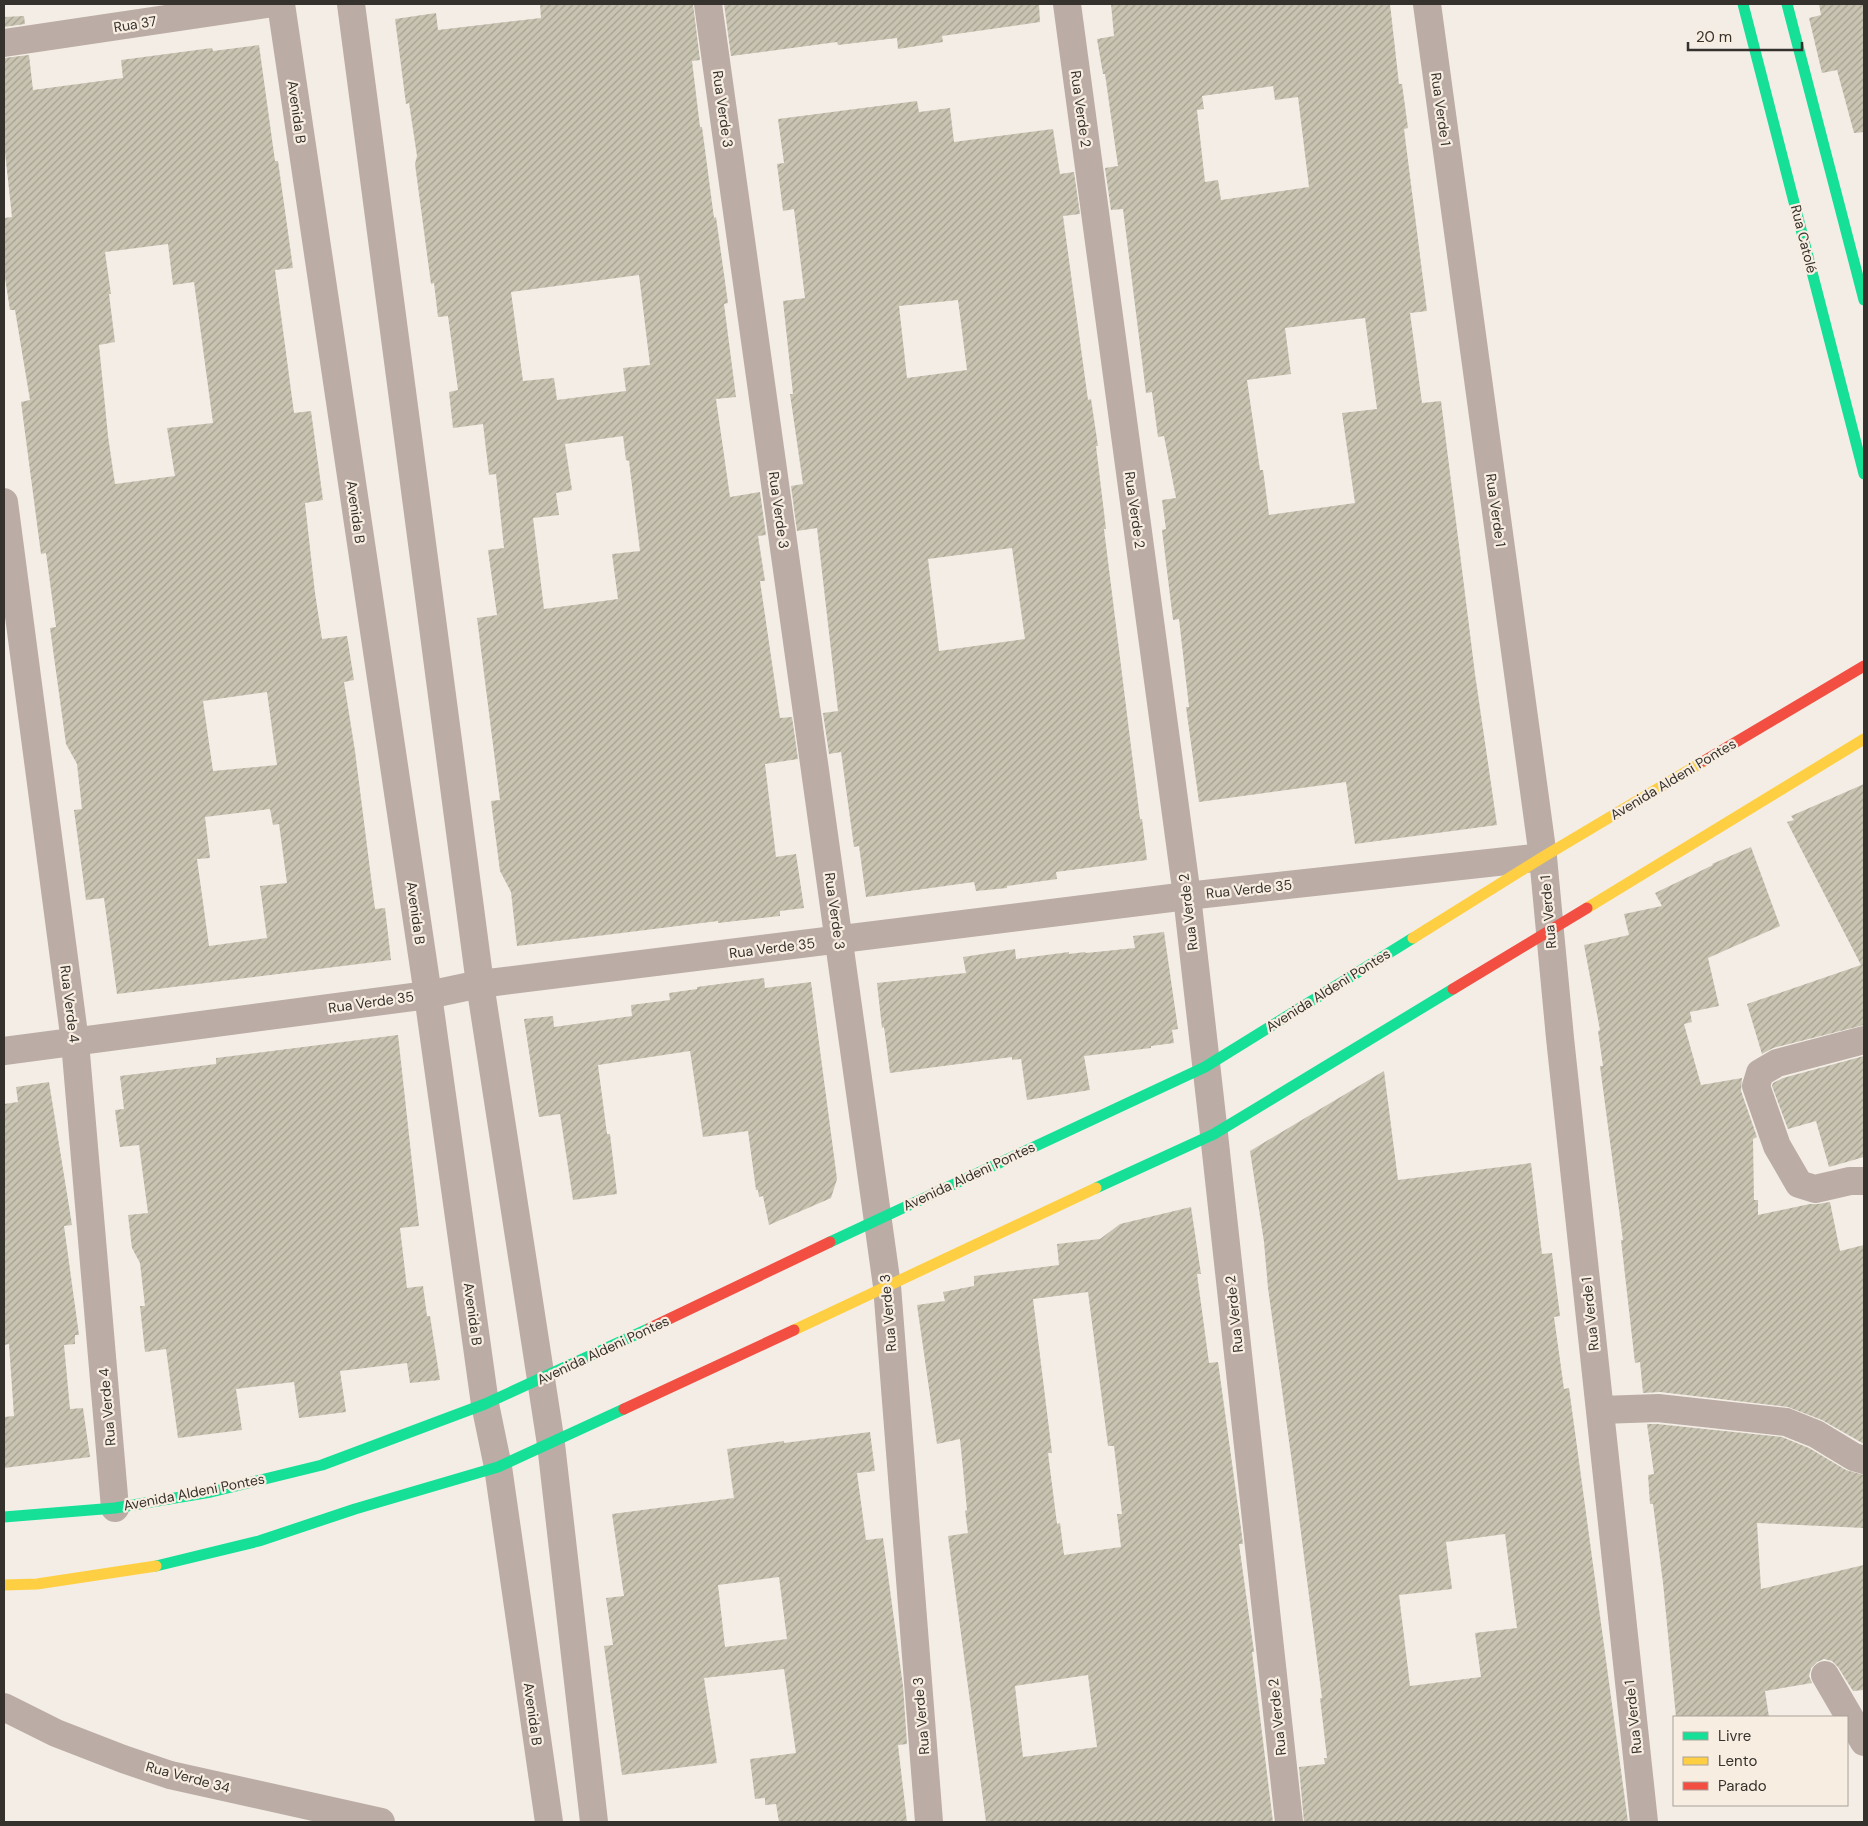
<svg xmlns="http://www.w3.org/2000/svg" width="1868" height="1826" viewBox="0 0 1868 1826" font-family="'DM Sans',sans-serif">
<defs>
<pattern id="building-hatch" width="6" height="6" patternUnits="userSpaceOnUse" patternTransform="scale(1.25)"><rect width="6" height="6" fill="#c9c4b2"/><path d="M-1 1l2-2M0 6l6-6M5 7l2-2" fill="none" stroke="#a4a091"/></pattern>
</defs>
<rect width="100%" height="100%" fill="#f3ede6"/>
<g fill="url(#building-hatch)" fill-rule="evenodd">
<path d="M540,4H693L700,60L692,61L700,127H702L714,218L716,217L728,303L724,304L736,397L716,399L730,497L760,492L766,535L758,536L765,581H760L780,718L792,717L798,759L765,764L776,857L796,854L804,908L780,911V916L718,923V921L517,946L511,892L500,871L491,801L500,800L477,618L497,615L488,550L504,548L496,474L489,475L483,424L453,428L449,392L458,390L448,316L438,317L434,283L431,284L415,164L417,156L409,103L406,104L395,19L436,13L438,30L541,18ZM639,275L650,365L623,368L626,391L557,400L554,378L523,381L511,292ZM623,436L626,460L629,461L640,551L612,554L618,599L544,609L533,518L559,515L556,493L572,490L565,444Z"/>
<polygon points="724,4 1039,4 1040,22 942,36 943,42 898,49 897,38 838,45 837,42 731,56"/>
<path d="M1111,4H1390L1399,84H1402L1408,128L1404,129L1427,311L1410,313L1422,403L1441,401L1475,674L1497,825L1355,844L1346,782L1199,802L1186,707H1189L1179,619L1173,620L1162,530L1166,529L1162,500L1176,498L1164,436L1158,437L1152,392L1146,393L1123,209L1111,210L1105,168L1118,166L1105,74H1103L1097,39L1114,36ZM1273,86L1275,100L1298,97L1309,187L1221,200L1218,180L1205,182L1197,110L1204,109L1202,96ZM1365,318L1377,409L1342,413L1355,503L1269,515L1263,470H1260L1247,380L1291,374L1285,328Z"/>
<polygon points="1819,4 1864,4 1864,132 1854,133 1837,70 1822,73 1809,18 1821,15"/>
<polygon points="24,16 25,24 4,27 4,17"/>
<path d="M259,45L275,161H278L293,268L275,270L294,413L311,411L323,500L305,503L315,593L322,639L347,636L354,680L344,682L355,751L375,909L385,908L391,960L117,994L104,898L86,900L74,810L82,809L77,764L66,744L50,628L56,627L46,553L41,554L21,402L30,400L15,310H10L4,271V218L12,217L4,143V58L29,55L33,90L123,78L121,60L212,48L213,51ZM168,244L173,285L194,282L213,423L167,428L175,476L115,484L108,436L99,345L115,342L109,294H111L105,252ZM267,692L277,765L213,771L203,701ZM270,809L273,825L279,824L287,883L260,886L267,938L209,946L197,859L210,858L205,817Z"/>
<path d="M917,101L919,112L950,108L954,142L1053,129L1060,174L1074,172L1080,214L1063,216L1088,400L1091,399L1098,446H1096L1106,529H1104L1140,819H1142L1147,860L1056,872L1057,879L1007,886V888L976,891L974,882L866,897L859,846L854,847L841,752L829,754L823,713L838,711L817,528L797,531L791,486L803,484L790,394H793L783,301L805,298L794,209L783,211L777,164L784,163L778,119ZM958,300L967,370L907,378L899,306ZM1012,548L1025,639L939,651L928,559Z"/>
<polygon points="1864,784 1864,1025 1773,1048 1762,1054 1747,1004 1861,965 1787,822 1794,820 1791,816"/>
<polygon points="1751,847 1780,926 1708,958 1719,1006 1690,1012 1692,1022 1684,1024 1701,1085 1742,1078 1741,1091 1757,1137 1753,1139 1754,1200 1758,1200 1758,1215 1810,1204 1818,1204 1830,1202 1840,1251 1864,1245 1864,1444 1822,1420 1788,1407 1660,1392 1643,1393 1640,1362 1635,1363 1621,1240 1623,1240 1600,1066 1603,1066 1598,1031 1600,1030 1584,945 1629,935 1624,914 1662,906 1655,893 1713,865 1712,864"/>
<polygon points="1164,932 1178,1029 1172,1030 1174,1043 1151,1046 1151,1048 1084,1056 1090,1090 1027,1100 1021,1059 1012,1060 1012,1057 890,1073 884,1027 882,1028 877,983 966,973 963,957 1015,949 1016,959 1069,952 1069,954 1085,952 1086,953 1135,948 1133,936"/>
<polygon points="764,978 765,988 811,982 837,1179 831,1198 769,1225 763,1196 759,1197 758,1190 756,1190 748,1131 703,1137 690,1051 598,1065 607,1134 610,1134 617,1194 573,1200 560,1114 539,1117 524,1019 553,1016 554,1027 632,1016 631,1005 670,1000 669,993 697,989 697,987"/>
<polygon points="398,1035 419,1226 400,1228 407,1288 423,1286 427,1316 430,1316 440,1380 410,1383 407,1363 340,1371 346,1412 299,1418 294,1382 236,1389 242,1430 178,1438 166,1349 145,1352 140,1306 145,1306 140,1263 132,1248 128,1215 148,1213 139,1145 120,1147 115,1110 124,1109 120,1076 216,1064 216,1058"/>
<polygon points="1864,1056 1864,1157 1829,1167 1816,1121 1788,1129 1772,1086 1773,1083 1783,1078"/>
<path d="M1384,1071L1398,1180L1531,1163L1542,1254L1552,1253L1560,1316L1554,1317L1564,1389L1569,1388L1628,1822H1304L1299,1767L1325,1764L1324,1758H1327L1320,1698H1322L1293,1470L1268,1288L1264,1242L1250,1151ZM1505,1534L1517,1628L1475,1633L1481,1677L1410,1686L1399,1595L1452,1589L1446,1542Z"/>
<polygon points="49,1082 72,1225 64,1226 79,1335 75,1335 75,1344 64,1345 70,1409 83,1408 90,1457 4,1468 4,1417 14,1416 9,1344 4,1345 4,1104 18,1102 16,1087"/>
<path d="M1191,1207L1201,1274H1197L1209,1363L1218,1362L1240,1521L1243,1544H1239L1254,1652H1252L1273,1822H986L948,1536L968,1533L965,1511L967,1510L960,1439L937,1444L917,1305L945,1301L943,1292L974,1286V1276L1059,1265L1057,1244L1100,1239L1120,1224ZM1088,1292L1108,1446H1114L1122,1514H1117L1121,1547L1064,1555L1060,1523L1057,1524L1048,1453H1052L1033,1299ZM1088,1675L1097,1747L1023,1757L1015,1686Z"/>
<polygon points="1647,1424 1657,1424 1782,1437 1809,1448 1846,1470 1864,1475 1864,1528 1757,1523 1761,1589 1864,1565 1864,1690 1853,1691 1838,1667 1832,1661 1824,1659 1817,1662 1811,1668 1809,1676 1812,1683 1765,1691 1769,1717 1676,1717 1663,1583 1653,1504 1650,1504 1648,1475 1654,1474"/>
<path d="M870,1432L875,1471L857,1473L866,1540L883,1538L903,1686L907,1744L898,1745L907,1822H779L776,1804L765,1805V1798L755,1799L750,1759L796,1753L784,1669L704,1678L717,1763L622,1775L604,1646L613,1645L606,1598L624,1596L612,1514L734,1498L727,1449L784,1441V1443ZM779,1577L787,1639L725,1647L718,1585Z"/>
</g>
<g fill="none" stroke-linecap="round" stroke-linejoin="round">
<g stroke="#bbaca5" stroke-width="28">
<polyline points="281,4 428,995 485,1404 498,1467 549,1822"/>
<polyline points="351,4 480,984 551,1444 594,1822"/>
<polyline points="708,4 887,1286 929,1822"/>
<polyline points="1067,4 1187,896 1214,1134 1289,1822"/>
<polyline points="1427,4 1543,857 1560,1038 1644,1822"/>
<polyline points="4,43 267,4"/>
<polyline points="4,502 75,1042 115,1508"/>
<polyline points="1864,1040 1777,1063 1760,1073 1756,1086 1777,1146 1799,1184 1815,1189 1850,1181 1864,1181"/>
<polyline points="4,1051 428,995 480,984 1187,896 1543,857"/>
<polyline points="1601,1410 1658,1408 1786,1422 1816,1434 1854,1457 1864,1460"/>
<polyline points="1825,1675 1864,1742"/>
<polyline points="4,1707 56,1733 123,1759 170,1775 381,1822"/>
</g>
<g stroke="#16e098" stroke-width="11">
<polyline points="1743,4 1864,474"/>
<polyline points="1787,4 1864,300"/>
<polyline points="1096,1188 1214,1134 1453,989"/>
<polyline points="830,1242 1205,1067 1413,938"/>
<polyline points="4,1517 115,1508 211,1492 322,1465 485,1404 650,1328"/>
<polyline points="156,1566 259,1541 355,1509 498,1467 624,1409"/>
</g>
<g stroke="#ffcf43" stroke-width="11">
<polyline points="1587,908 1864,739"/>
<polyline points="1413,938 1543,857 1704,761"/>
<polyline points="794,1330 1096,1188"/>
<polyline points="4,1585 37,1584 156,1566"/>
</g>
<g stroke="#f24e42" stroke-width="11">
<polyline points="1704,761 1864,666"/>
<polyline points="1453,989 1587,908"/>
<polyline points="650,1328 830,1242"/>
<polyline points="624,1409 794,1330"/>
</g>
</g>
<g text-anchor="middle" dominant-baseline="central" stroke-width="4.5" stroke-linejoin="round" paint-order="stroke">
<g font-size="14" fill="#35312c" stroke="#f8ede1">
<text transform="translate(135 24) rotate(-9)">Rua 37</text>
<text transform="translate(723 109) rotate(82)">Rua Verde 3</text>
<text transform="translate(1081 109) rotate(82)">Rua Verde 2</text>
<text transform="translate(1441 109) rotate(82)">Rua Verde 1</text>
<text transform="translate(297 112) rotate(82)">Avenida B</text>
<text transform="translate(1804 239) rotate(76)">Rua Catolé</text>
<text transform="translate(779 510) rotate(82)">Rua Verde 3</text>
<text transform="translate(1135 510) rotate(82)">Rua Verde 2</text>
<text transform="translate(1496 510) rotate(82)">Rua Verde 1</text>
<text transform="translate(356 512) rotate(82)">Avenida B</text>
<text transform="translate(1673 779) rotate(-31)">Avenida Aldeni Pontes</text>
<text transform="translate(1249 889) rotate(-6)">Rua Verde 35</text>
<text transform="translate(835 911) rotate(82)">Rua Verde 3</text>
<text transform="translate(1188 912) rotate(-97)">Rua Verde 2</text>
<text transform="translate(1548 912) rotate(-95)">Rua Verde 1</text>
<text transform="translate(416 913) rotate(82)">Avenida B</text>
<text transform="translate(772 948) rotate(-7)">Rua Verde 35</text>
<text transform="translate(1328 990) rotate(-32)">Avenida Aldeni Pontes</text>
<text transform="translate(371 1002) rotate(-8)">Rua Verde 35</text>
<text transform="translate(70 1004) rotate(83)">Rua Verde 4</text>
<text transform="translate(969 1176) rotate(-25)">Avenida Aldeni Pontes</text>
<text transform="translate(888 1313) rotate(-95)">Rua Verde 3</text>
<text transform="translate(473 1314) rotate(82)">Avenida B</text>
<text transform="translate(1234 1314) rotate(-96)">Rua Verde 2</text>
<text transform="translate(1590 1314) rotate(-96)">Rua Verde 1</text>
<text transform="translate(603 1350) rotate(-25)">Avenida Aldeni Pontes</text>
<text transform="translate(107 1407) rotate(-95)">Rua Verde 4</text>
<text transform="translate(194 1492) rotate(-11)">Avenida Aldeni Pontes</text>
<text transform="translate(533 1714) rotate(82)">Avenida B</text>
<text transform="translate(921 1716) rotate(-95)">Rua Verde 3</text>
<text transform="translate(1277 1717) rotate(-96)">Rua Verde 2</text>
<text transform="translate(1633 1717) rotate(-96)">Rua Verde 1</text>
<text transform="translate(188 1777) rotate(15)">Rua Verde 34</text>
</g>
</g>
<rect width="1868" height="1826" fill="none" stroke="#35312c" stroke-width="10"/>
<rect x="1673" y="1716" width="175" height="90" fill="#f8ede1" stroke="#aaa299"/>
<rect x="1683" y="1732" width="25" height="8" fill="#16e098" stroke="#aaa299"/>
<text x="1718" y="1741" font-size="15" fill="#35312c">Livre</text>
<rect x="1683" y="1757" width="25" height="8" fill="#ffcf43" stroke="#aaa299"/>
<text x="1718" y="1766" font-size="15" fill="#35312c">Lento</text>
<rect x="1683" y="1782" width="25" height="8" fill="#f24e42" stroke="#aaa299"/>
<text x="1718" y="1791" font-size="15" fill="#35312c">Parado</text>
<path d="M1688 42v8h114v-8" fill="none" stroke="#35312c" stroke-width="2.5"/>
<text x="1696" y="42" font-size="15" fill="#35312c" stroke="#f8ede1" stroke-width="4" paint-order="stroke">20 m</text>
</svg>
